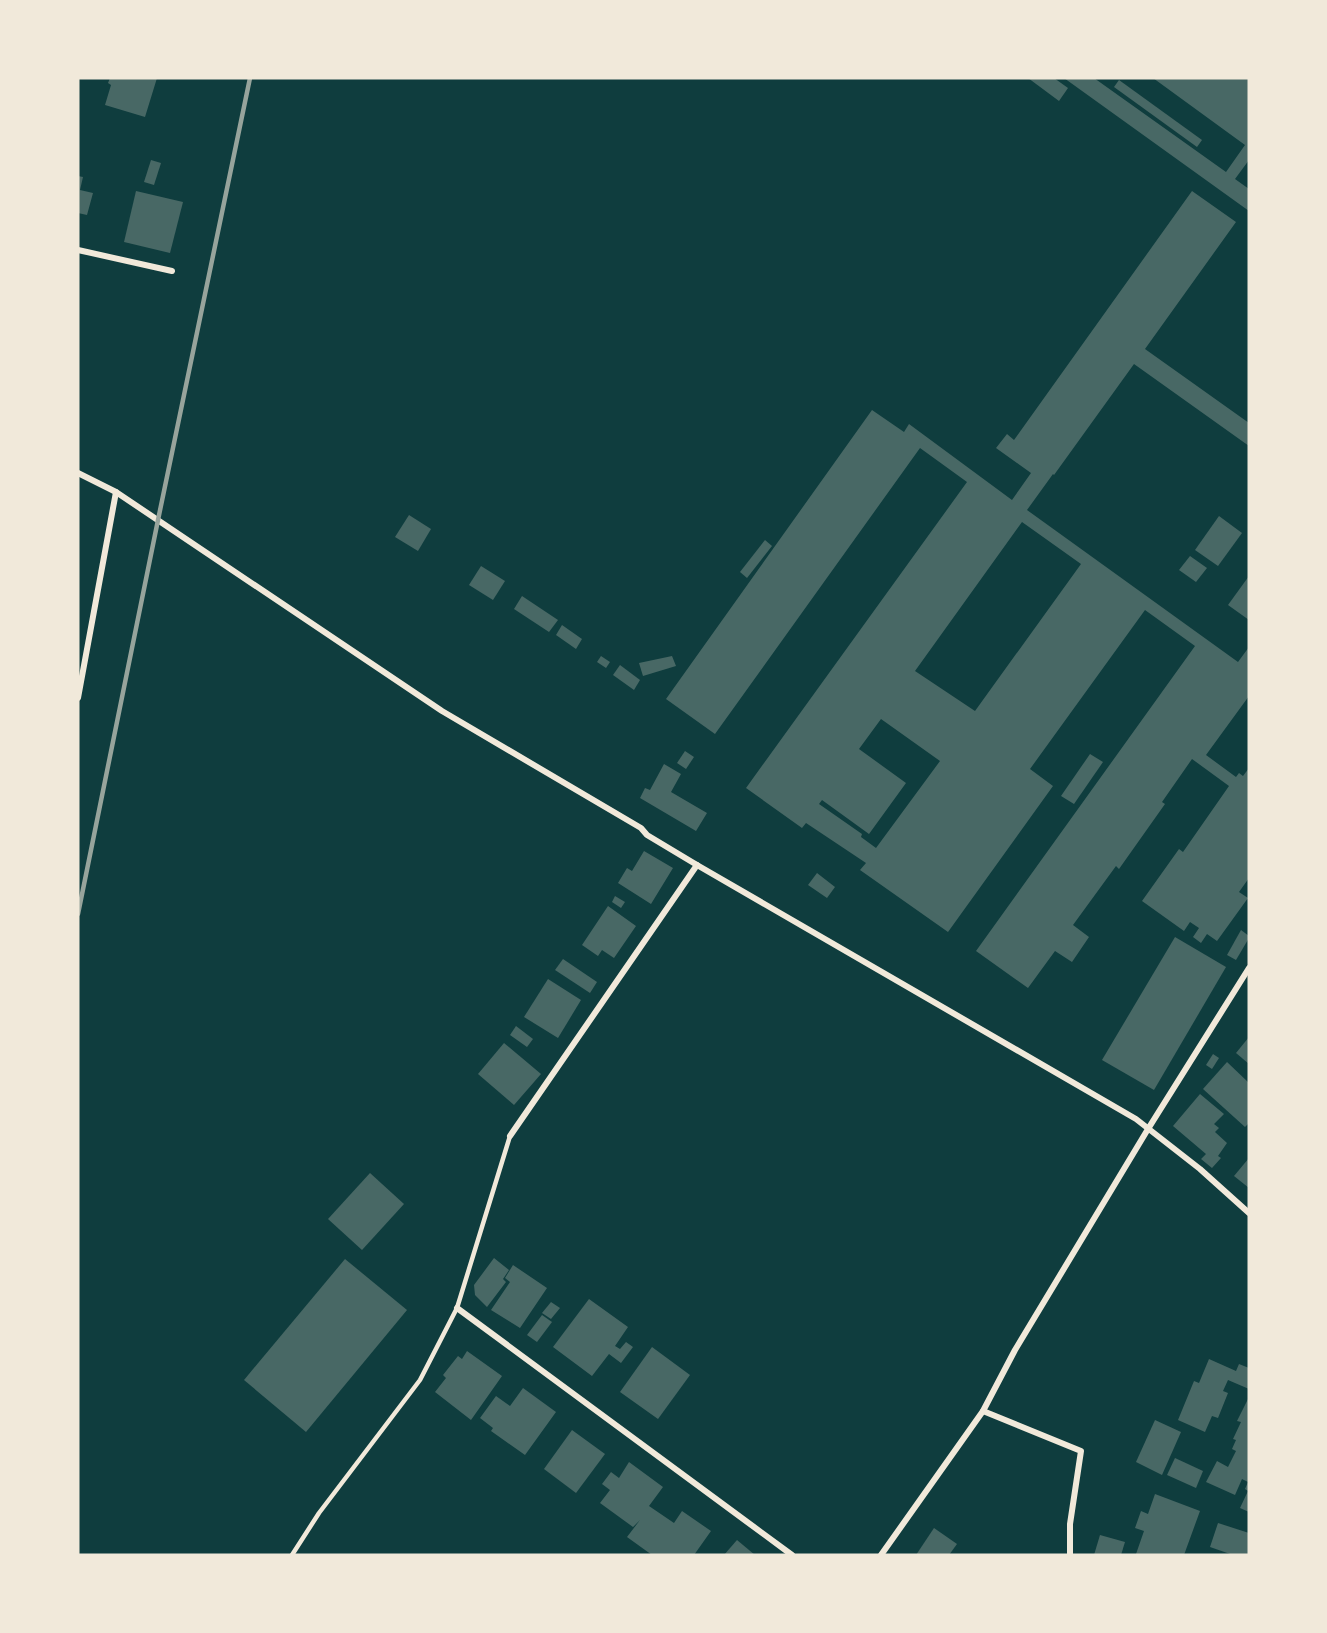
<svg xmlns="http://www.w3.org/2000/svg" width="1327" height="1633" viewBox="0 0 1327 1633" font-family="'Asap Condensed',sans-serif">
<rect width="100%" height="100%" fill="#0f3d3e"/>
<g fill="#486865" fill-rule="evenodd">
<polygon points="110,78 157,78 145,117 105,105 111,85 108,83"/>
<polygon points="1028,78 1054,78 1068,88 1059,101"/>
<polygon points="1064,78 1094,78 1226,172 1245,145 1153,78 1249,78 1249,160 1235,179 1249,189 1249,211"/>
<polygon points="1119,80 1202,140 1197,147 1114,87"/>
<polygon points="151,160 161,163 154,185 144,182"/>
<polygon points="78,176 83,177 80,190 93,193 87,215 78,213"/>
<polygon points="136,191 183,202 170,253 124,242"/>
<path d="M1192,191L1236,222L1145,349L1249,423V446L1134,364L1054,475L1053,474L1027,510L1238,662L1249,647V696L1206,755L1236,777L1239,773L1243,776L1249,768V878L1239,892L1248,898L1217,941L1207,934L1201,943L1193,937L1199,928L1190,922L1184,931L1142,901L1179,849L1183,852L1229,786L1192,759L1162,802L1165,804L1119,869L1116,866L1073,925L1089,937L1072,962L1055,951L1028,988L976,951L1195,646L1145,610L1030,769L1053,786L948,932L860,870L866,863L806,823L802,828L746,788L967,482L920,448L715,734L666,699L872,410L904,432L909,424L1012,500L1031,473L996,448L1007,434L1014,440ZM1022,522L1081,564L975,711L915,671ZM881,719L940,761L876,848L861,837L862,834L819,804L822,800L869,834L906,783L859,749Z"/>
<polygon points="409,515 431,529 418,551 395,537"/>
<polygon points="1219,516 1242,533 1218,566 1195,550"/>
<polygon points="765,540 772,546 747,578 740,572"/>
<polygon points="1190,556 1207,568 1196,582 1179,570"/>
<polygon points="481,566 505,581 493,600 469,585"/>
<polygon points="1249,576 1249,620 1228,605"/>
<polygon points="522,596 558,620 549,632 514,609"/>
<polygon points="562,625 582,639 576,649 556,635"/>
<polygon points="601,656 610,662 606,668 597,662"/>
<polygon points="672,656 676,666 643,676 639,663"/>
<polygon points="620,665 640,680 634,690 613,675"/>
<polygon points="685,751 694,757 686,769 677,763"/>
<polygon points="1090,754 1103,762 1074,804 1061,796"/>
<polygon points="664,764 681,774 671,792 707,813 696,831 640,798 645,788 650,790"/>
<polygon points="644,851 673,868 651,904 618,883 627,868 632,871"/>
<polygon points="817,873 835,887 827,898 808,885"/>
<polygon points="615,896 625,902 621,908 612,902"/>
<polygon points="608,906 636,926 614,958 602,950 598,956 582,945"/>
<polygon points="1241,930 1249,936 1249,938 1236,960 1227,955"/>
<polygon points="1175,937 1226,967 1154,1090 1102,1060"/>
<polygon points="563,959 597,982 590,993 555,970"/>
<polygon points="548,979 581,1000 558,1038 524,1017"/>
<polygon points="516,1026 533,1039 527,1047 510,1035"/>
<polygon points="1249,1037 1249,1064 1236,1053"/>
<polygon points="504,1043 541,1074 514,1105 478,1074"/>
<polygon points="1213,1054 1219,1058 1212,1069 1206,1065"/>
<polygon points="1227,1062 1249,1083 1249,1123 1245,1127 1203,1089"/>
<polygon points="1200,1094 1224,1114 1214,1124 1219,1128 1215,1132 1227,1143 1218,1156 1221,1158 1212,1168 1201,1159 1206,1154 1173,1126"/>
<polygon points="1249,1158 1249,1188 1234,1176"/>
<polygon points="370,1173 404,1204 362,1250 328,1219"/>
<polygon points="494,1258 509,1270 503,1279 506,1282 487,1307 475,1295 474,1285"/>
<polygon points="345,1259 407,1310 306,1432 244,1380"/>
<polygon points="513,1265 547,1288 520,1328 491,1310 510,1282 505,1278"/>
<polygon points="589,1299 628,1327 615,1346 620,1349 626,1342 633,1347 621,1363 609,1354 592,1376 553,1347"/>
<polygon points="551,1302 560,1308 551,1319 542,1313"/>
<polygon points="542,1315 552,1322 537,1342 527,1335"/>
<polygon points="652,1347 690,1375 658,1419 620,1392"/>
<polygon points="467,1351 502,1376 471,1420 435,1392 446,1378 443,1375 458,1356 462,1359"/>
<polygon points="1209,1359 1236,1371 1239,1364 1249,1368 1249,1389 1228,1380 1223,1391 1228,1393 1218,1418 1212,1416 1205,1432 1178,1420 1194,1381 1199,1383"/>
<polygon points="523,1388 556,1412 525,1455 491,1431 493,1428 480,1418 496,1396 510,1406"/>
<polygon points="1249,1397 1249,1512 1240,1508 1248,1491 1245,1489 1248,1482 1242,1479 1235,1495 1206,1482 1217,1461 1228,1467 1236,1451 1232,1449 1236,1440 1233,1439 1241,1422 1237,1421"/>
<polygon points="1155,1420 1181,1432 1162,1475 1136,1462"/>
<polygon points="572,1430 605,1454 576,1493 544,1469"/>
<polygon points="1175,1458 1203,1471 1196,1488 1167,1475"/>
<polygon points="629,1462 663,1487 649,1506 674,1523 682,1511 711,1531 694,1555 652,1555 627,1537 640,1520 633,1527 600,1503 610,1490 602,1484 611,1472 619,1478"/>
<polygon points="1155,1494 1200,1511 1184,1555 1136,1554 1144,1531 1135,1528 1141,1511 1148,1514"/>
<polygon points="1218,1523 1249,1533 1249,1555 1233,1555 1210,1547"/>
<polygon points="934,1528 957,1544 949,1555 916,1555"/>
<polygon points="1100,1535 1125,1542 1121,1555 1094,1555"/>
<polygon points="737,1540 755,1555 724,1555"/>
</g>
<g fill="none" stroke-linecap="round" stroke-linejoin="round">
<polyline stroke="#f1e9da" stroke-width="4.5" points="292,1555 319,1513 420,1380 457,1308 510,1136"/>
<g stroke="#f1e9da" stroke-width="6">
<polyline points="78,250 172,271"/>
<polyline points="78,473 116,492 442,711 641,828 647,835 697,865 1136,1119 1200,1169 1249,1213"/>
<polyline points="78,698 116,492"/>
<polyline points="510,1136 697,865"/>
<polyline points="457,1308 792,1555"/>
<polyline points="983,1411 1081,1451 1070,1524 1070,1555"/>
<polyline points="881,1555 983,1411 1015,1350 1148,1129 1249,968"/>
</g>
<polyline stroke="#97a49c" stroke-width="4.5" points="78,914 158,520 250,78"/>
</g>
<rect width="1327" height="1633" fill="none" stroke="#f1e9da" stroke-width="159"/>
</svg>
